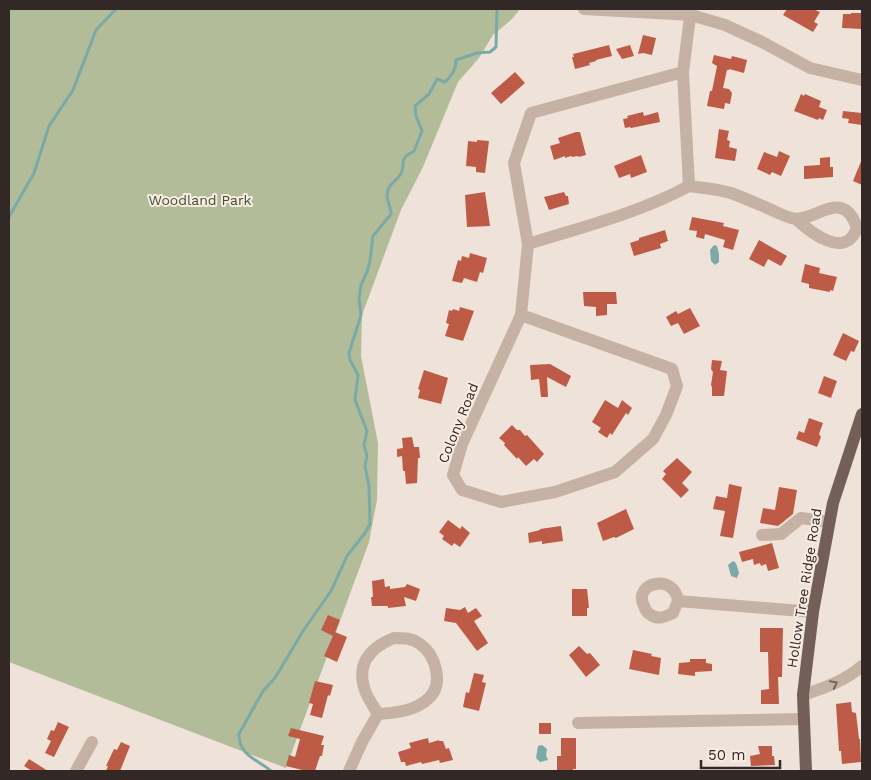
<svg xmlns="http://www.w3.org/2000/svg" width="871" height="780" viewBox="0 0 871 780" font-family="'Work Sans',sans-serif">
<rect width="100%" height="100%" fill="#efe2d8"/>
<polygon fill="#b3bc99" points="9,9 520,9 512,19 493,35 479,58 458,82 423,167 401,210 362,315 361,356 378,443 377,500 369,542 286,768 9,662"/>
<g fill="#79aaa8">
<polygon points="714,245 717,246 719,254 719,262 715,265 711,261 710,250"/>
<polygon points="733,561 736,563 739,573 737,578 731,576 728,565"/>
<polygon points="542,745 547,749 546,755 548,760 540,762 536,758 538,746"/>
</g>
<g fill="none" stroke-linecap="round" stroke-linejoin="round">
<g stroke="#79aaa8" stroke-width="3">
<polyline points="9,217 34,173 49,126 73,90 96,30 116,9"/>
<path d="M271,771C257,759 239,756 239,734L263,691L275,678L303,631L331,591L347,556L365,533L370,524L369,486L365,466L367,456L364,445L367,431L355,400L358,375L350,360L349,353L361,315L359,299L361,285L367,272L370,261L373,236L391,214C391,208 387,201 387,195C388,179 405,181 403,161L406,156L414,151L422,131L416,116L415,106L429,94L437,79L445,82C452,75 456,70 456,60L477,53L490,52L496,47L497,9"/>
</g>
</g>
<g fill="#be5b47">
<polygon points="787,9 813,9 820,12 814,22 818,24 813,32 783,15"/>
<polygon points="851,13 862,13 862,29 842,28 843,14 851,14"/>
<polygon points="643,35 656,38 652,55 643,53 638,54"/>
<polygon points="609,45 612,56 596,60 596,61 589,63 590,65 575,69 572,57 574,57 573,54"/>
<polygon points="630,45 634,56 622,59 616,49"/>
<polygon points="714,55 731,59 732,56 747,60 744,73 729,69 729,70 727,70 723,88 729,89 732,93 730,104 725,103 724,109 707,106 710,91 712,91 717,66 712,63"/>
<polygon points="515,72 525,83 501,104 491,93"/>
<polygon points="801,94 804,96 805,94 821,101 819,107 827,110 823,120 819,118 818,120 794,111"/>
<polygon points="843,111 862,113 862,125 848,123 849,119 842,118"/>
<polygon points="643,112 644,116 658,112 660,122 631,128 630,127 625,128 623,119 628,118 627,116"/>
<polygon points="719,129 729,131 727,140 730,141 729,147 737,149 735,161 715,158"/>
<polygon points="576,132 580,132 586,155 579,157 578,156 572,157 571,156 565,158 565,156 554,160 550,146 560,143 558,138"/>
<polygon points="477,140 489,141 485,173 476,172 476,167 466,166 468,141 477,142"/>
<polygon points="779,151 790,156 781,176 772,172 770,175 757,169 764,152 777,157"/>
<polygon points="641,155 647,172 631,178 630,174 619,178 614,166"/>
<polygon points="830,157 830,167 833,167 833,177 804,179 804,166 820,165 820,158"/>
<polygon points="862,159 862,185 853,181"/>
<polygon points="485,192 490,226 467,227 465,195"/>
<polygon points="564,192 566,196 568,196 569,204 549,210 544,197"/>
<polygon points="692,217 724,223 723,226 739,230 733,250 723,247 725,240 705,234 704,239 696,237 697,231 689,230"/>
<polygon points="665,230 668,241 660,244 661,248 634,256 630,243 639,240 639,238"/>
<polygon points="759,240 787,256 781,266 768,259 764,267 749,259"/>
<polygon points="470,253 487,258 483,273 480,272 477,282 464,278 462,283 452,281 458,260 461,261 462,256 469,258"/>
<polygon points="805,264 820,268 819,273 837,277 833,291 830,290 830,292 809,288 809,284 801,282"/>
<polygon points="583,292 616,292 617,304 607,304 607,315 596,316 596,307 584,306"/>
<polygon points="460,307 474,311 463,341 445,336 449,324 446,323 449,310 452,311 453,309 459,311"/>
<polygon points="690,308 700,326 684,334 678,323 671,326 666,317 676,311 678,314"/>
<polygon points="843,333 859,341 854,352 851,351 846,361 833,355"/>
<polygon points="712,360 722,361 720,370 727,371 724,396 712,396 712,387 711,385 713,372 711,369"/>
<polygon points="550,364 571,376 566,387 547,377 548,397 541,397 539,379 531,380 530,365"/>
<polygon points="424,370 448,378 441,404 418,398 420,390 418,389"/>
<polygon points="824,376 837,381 831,398 818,393"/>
<polygon points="605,400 618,408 622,400 632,408 628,415 626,413 612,435 610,433 607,438 598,432 601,428 592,422"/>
<polygon points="809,418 823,423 819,434 821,437 817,447 796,439 799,431 804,433"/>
<polygon points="512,425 517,430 520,430 525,436 527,435 544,454 537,462 534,459 526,466 518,457 517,459 504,445 505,443 499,438"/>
<polygon points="412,437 414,447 419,447 420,458 418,458 417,483 406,484 405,471 403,471 402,456 397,457 397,449 403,448 402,438"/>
<polygon points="677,458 692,472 682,483 689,490 681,498 662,479 666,474 663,471"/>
<polygon points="729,484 742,487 733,538 720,536 725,511 713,509 716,496 727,498"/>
<polygon points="779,487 797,490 793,514 778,526 760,523 763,508 775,510"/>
<polygon points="626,509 634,529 616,538 614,537 603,541 597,523"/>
<polygon points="448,520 460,529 462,526 470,533 460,547 454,543 452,546 442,539 444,536 439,532"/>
<polygon points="561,526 563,541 542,544 542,541 529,543 528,533 540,530 540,529"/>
<polygon points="772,543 779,568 768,571 766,564 761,566 760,563 754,565 753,559 742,562 739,552"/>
<polygon points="384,579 385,587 390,586 390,589 405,587 407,584 420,589 416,601 404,597 406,606 388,608 388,606 372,606 371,597 373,597 372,581"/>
<polygon points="572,589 587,589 589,608 587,608 587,616 572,616"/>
<polygon points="465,607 468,613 476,608 482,616 474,621 488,643 477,651 456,623 444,621 446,608 460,610"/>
<polygon points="328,615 340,620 334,635 335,632 347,637 337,662 324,656 333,636 321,630"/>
<polygon points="760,628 783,628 782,677 778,677 779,704 761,704 761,690 769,689 768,652 760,652"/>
<polygon points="579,646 587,654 590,653 600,665 586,677 569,655"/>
<polygon points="633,650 652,654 651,656 661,658 659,675 629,669"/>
<polygon points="690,659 706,659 706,663 712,664 712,671 695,672 695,676 678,674 679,663 690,662"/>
<polygon points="474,673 484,675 482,682 486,683 479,711 463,707 466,692 469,693"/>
<polygon points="315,681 333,685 330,696 328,695 322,718 310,715 313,704 309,703"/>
<polygon points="851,702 852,712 856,713 859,739 860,739 861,762 842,764 841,751 839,751 836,704"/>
<polygon points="58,722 69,727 54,757 45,753 51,741 47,739 51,730 54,731"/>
<rect x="539" y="723" width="12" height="11"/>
<polygon points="291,728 324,736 321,745 324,745 322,756 320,756 315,771 306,771 286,766 289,755 295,757 300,739 288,736"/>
<polygon points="428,738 429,743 439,740 439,741 443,741 446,749 449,748 453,760 440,763 439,760 422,764 421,762 406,766 405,762 401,762 398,752 411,748 409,743"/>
<polygon points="561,738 576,738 576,769 573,769 573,771 557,771 557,756 561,756"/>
<polygon points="121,742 130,746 120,771 106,771 108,766 106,766 114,749 117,750"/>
<polygon points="758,746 772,746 772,756 774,756 775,765 751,766 750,756 760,754"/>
<polygon points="29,759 48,771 32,771 24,766"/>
</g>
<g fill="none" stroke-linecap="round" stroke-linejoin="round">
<g stroke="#c6b1a5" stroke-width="12">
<polyline points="584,9 691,15 725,25 762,42 810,68 862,80"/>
<path d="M689,186C702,188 717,189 731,193C745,198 760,205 774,211C780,214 788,218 796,219C818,219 844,188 857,228C846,260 811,233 796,219"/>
<polyline points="689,186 683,72 691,9"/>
<path d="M528,244C582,227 639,213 689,186"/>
<polygon points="521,315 672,369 677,386 666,415 653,439 615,472 555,492 501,502 462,490 453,475 462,444"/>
<polyline points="521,315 528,244 514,163 531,113 683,72"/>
<polyline points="762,535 781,534 801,518 829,522"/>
<path d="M678,601C675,573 632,582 644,606C645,609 647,613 651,615C658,620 665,617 673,613L678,601L813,612"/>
<path d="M394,638C404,638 412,638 420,644C436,655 444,684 429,698C416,711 395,713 378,714C374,707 369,700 366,693C355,665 369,648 394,638Z"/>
<path d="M803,695C824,688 845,681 862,666"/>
<polyline points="578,723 804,719"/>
<polyline points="76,771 92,742"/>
<polyline points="349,771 362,742 378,714"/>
</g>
<polyline stroke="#735f57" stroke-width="12" points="806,771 803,695 813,612 833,503 862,414"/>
</g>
<defs><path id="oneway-chevron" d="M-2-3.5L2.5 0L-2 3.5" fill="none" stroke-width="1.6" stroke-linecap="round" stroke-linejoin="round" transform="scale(1.25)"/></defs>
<use stroke="#75665f" href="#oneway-chevron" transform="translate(834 684) rotate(-27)"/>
<g text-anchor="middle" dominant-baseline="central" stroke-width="4" stroke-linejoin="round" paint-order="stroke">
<g font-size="14" fill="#444e2b" stroke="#f7ece3">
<text x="200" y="200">Woodland Park</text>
</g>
<g font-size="14" fill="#322826" stroke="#f7ece3">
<text transform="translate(458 423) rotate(-68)">Colony Road</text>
<text transform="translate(804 588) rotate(-81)">Hollow Tree Ridge Road</text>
</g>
</g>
<rect width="871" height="780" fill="none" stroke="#322826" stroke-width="20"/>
<path d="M701 760v8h79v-8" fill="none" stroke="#322826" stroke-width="2.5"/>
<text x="708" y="760" font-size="15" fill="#322826" stroke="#f7ece3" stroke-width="4" paint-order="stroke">50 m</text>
</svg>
